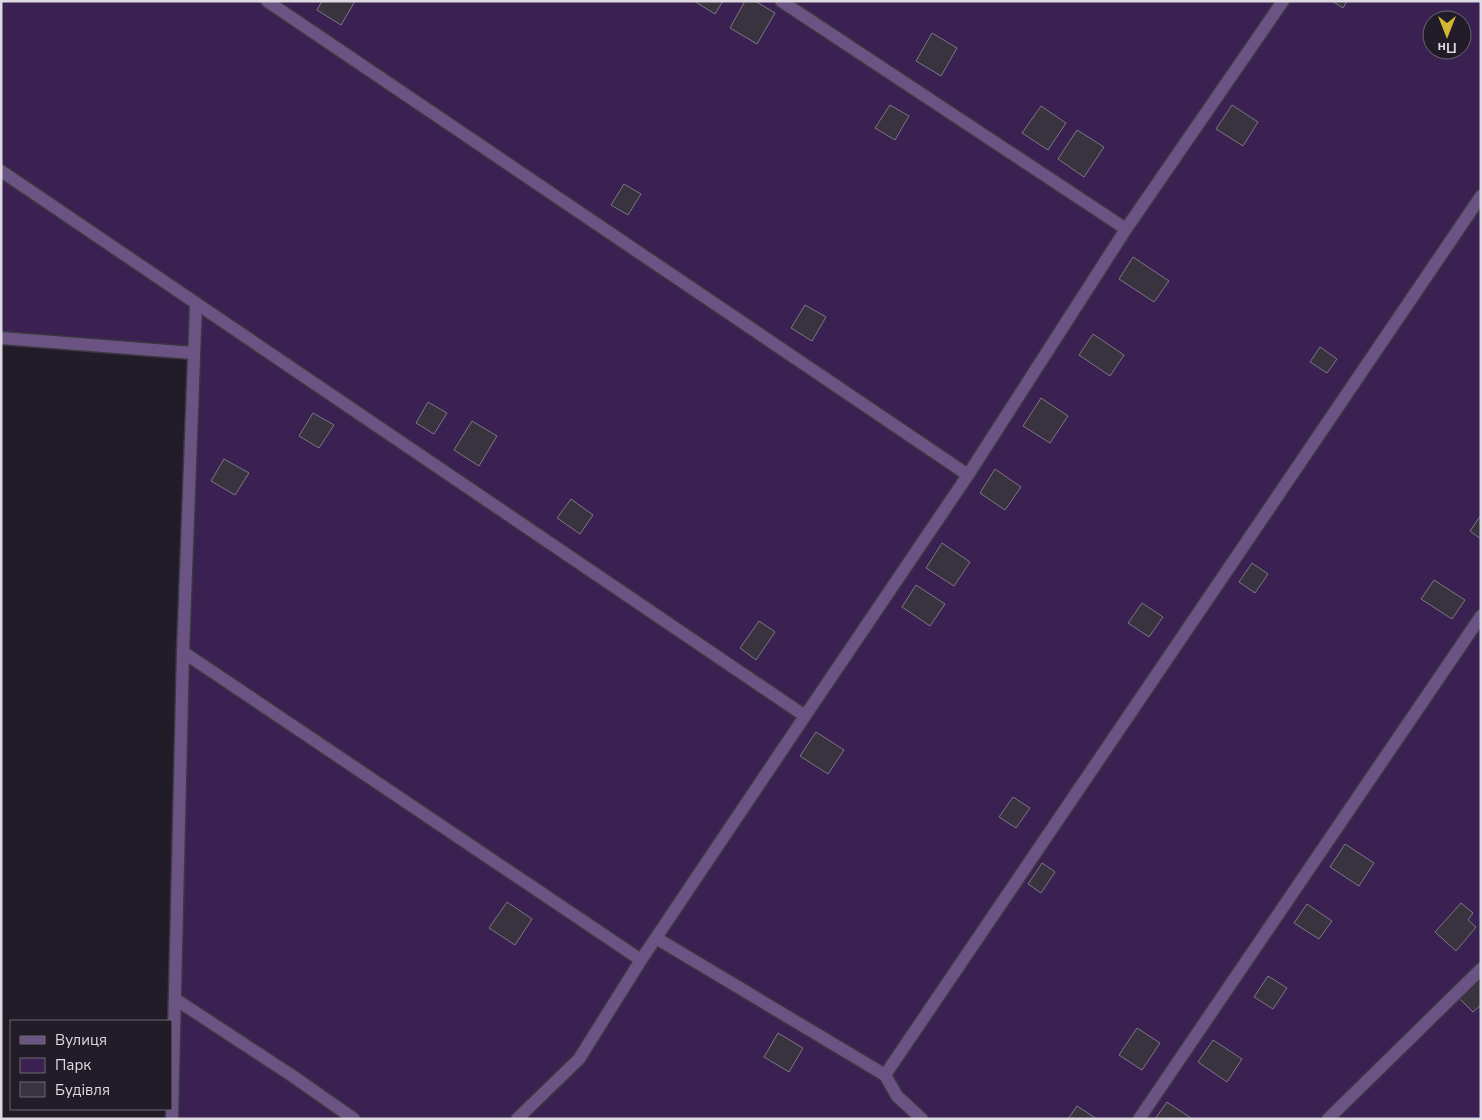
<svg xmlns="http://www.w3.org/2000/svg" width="1482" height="1120" viewBox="0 0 1482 1120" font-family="'Nunito Sans',sans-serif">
<rect width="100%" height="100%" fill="#211c27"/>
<path fill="#3a2151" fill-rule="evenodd" d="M1,1H1481V1119H166L193,353L1,338ZM1432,20H1462V50H1432Z"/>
<g fill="#38333f" stroke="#7d7784">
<polygon points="322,1 355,1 341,25 317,10"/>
<polygon points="694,1 723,1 715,14"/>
<polygon points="745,1 755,1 775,13 757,44 730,28"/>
<polygon points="1332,1 1347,1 1343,8"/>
<polygon points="932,33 957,48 941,76 916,61"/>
<polygon points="890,105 909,116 895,140 875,128"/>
<polygon points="1232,105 1258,122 1243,146 1216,129"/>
<polygon points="1041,106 1066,123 1048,150 1022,133"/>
<polygon points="1077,130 1104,147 1084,177 1058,159"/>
<polygon points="624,184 641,194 628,215 611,205"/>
<polygon points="1133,257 1169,281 1154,302 1119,279"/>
<polygon points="805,305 826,317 812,341 791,328"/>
<polygon points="1093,334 1124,355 1110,376 1079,355"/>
<polygon points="1320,347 1337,359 1327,373 1310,362"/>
<polygon points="1041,398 1068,416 1050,443 1023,426"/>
<polygon points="428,402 447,413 434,434 416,423"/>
<polygon points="313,413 334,425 319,448 299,436"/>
<polygon points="472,421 497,436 479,466 454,450"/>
<polygon points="224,459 249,473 235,495 211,481"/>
<polygon points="995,469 1021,487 1005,510 980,493"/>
<polygon points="571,499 593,515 580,534 557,518"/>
<polygon points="1481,515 1481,539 1470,531"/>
<polygon points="942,543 970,562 954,586 926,568"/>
<polygon points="1252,563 1268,574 1255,593 1239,582"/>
<polygon points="1434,580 1465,600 1452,619 1421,599"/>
<polygon points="916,585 945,604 930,626 902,607"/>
<polygon points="1142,603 1163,617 1149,637 1128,623"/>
<polygon points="759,621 775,632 756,660 740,648"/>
<polygon points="816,732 844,750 828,774 800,756"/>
<polygon points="1013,797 1030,808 1016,828 999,817"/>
<polygon points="1345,844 1374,863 1359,886 1330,867"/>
<polygon points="1042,863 1055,872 1041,893 1028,884"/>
<polygon points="507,902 532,919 515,945 489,928"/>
<polygon points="1461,903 1473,913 1468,920 1476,927 1456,951 1435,932"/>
<polygon points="1307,904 1332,921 1319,939 1294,923"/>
<polygon points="1268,976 1287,988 1273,1009 1254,997"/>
<polygon points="1481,977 1481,1005 1473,1012 1459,998"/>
<polygon points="1137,1028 1160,1043 1142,1070 1119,1055"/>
<polygon points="778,1033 803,1048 789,1072 764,1057"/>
<polygon points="1213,1040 1242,1059 1227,1082 1198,1062"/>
<polygon points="1167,1102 1191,1118 1191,1119 1155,1119"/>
<polygon points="1077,1106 1097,1119 1068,1119"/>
</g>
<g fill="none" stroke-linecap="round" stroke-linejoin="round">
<g stroke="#3b3741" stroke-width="15">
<g id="service">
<polyline points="267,1 968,475"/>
<polyline points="781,1 1126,229"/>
<polyline points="1,171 805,716 968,475 1126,229 1283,1"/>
<polyline points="183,652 641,960"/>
<polyline points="656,938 885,1075 897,1096 922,1119"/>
<polyline points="175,999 291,1075 354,1119"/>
<polyline points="885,1075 1481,196"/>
<polyline points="172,1119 183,652 196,304"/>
<polyline points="517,1119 579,1059 641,960 805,716"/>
<polyline points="1139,1119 1481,616"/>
<polyline points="1328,1119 1481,969"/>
</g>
</g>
<g stroke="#3b3741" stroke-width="15">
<polyline id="minor" points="1,338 193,353"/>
</g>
<use href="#service" stroke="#6b5484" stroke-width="12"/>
<use href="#minor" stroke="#6b5484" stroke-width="12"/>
</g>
<rect width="1482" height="1120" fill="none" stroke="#dddae1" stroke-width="5"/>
<rect x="10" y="1020" width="162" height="90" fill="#211c27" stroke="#6c6871"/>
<rect x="20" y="1036" width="25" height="8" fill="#6b5484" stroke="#6c6871"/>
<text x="55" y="1045" font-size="15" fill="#dddae1">Вулиця</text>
<rect x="20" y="1058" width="25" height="15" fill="#3a2151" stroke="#6c6871"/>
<text x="55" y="1070" font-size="15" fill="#dddae1">Парк</text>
<rect x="20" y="1082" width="25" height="15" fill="#38333f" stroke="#6c6871"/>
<text x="55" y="1095" font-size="15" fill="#dddae1">Будівля</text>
<g transform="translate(1447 35) rotate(180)"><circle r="24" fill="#211c27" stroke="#6c6871"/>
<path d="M0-4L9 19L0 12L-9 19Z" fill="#d3b635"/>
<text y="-8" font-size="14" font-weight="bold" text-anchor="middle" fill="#dddae1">Пн</text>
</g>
</svg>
